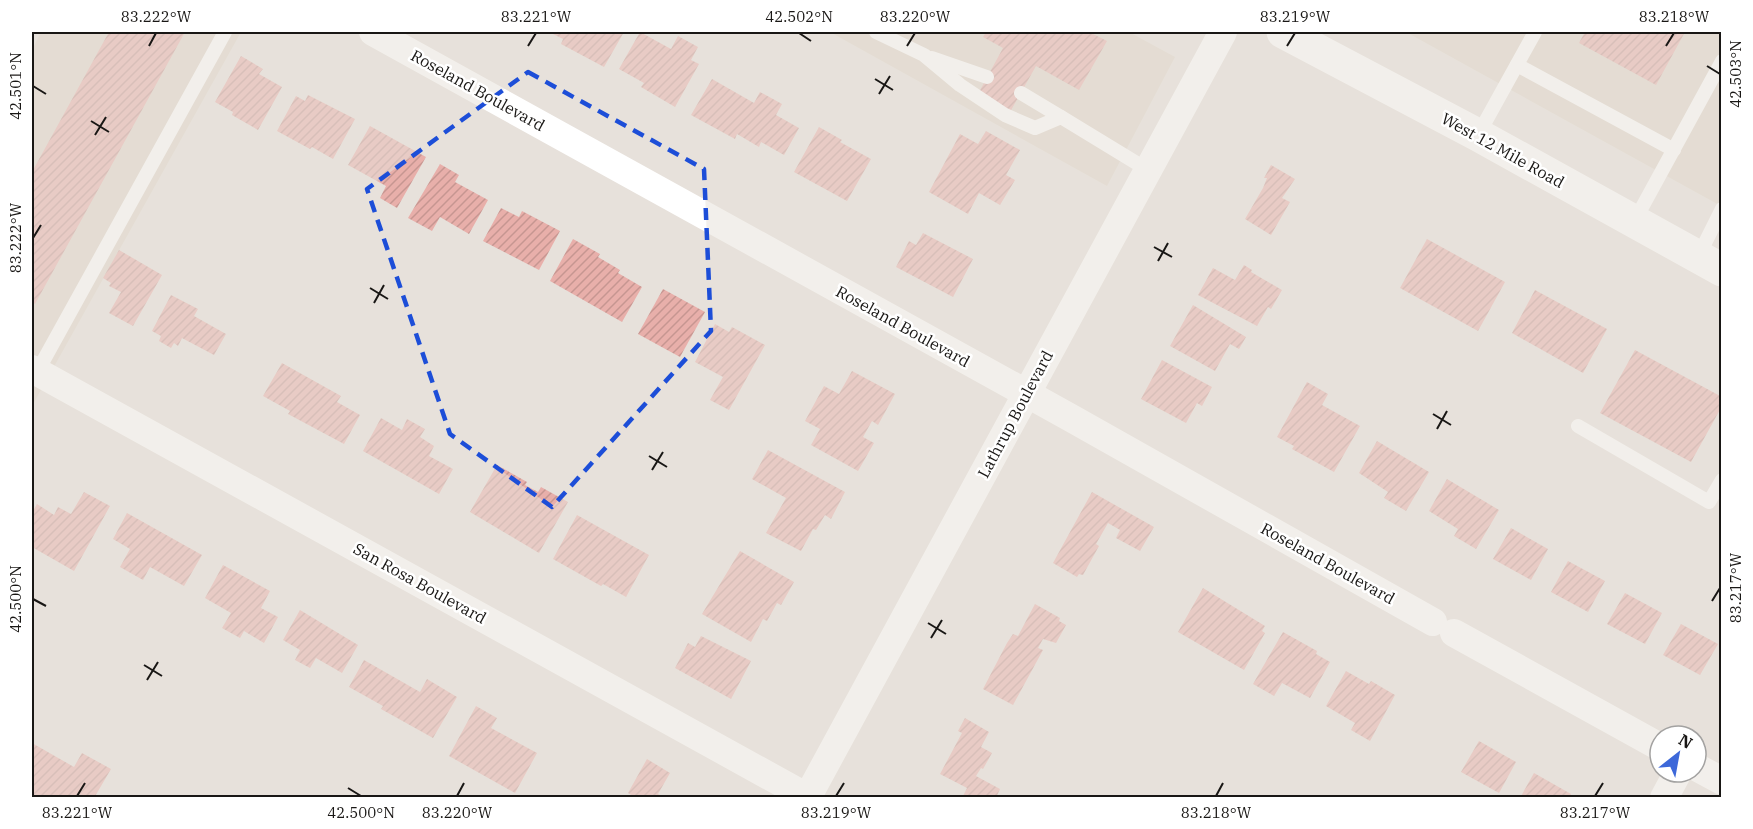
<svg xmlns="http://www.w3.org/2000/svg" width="1753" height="829" viewBox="0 0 1753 829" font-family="'IBM Plex Serif',serif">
<defs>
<pattern id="building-hatch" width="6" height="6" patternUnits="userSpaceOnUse" patternTransform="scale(1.5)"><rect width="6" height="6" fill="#e8afaa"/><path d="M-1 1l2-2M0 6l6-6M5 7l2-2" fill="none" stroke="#c69691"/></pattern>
</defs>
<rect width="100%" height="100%" fill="#e7e1db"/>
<g fill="#e0d6ca">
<polygon points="41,32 241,32 32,406 32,50"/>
<polygon points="830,32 1129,32 1175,57 1107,186"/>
<polygon points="1406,32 1721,32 1721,206"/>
</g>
<g fill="url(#building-hatch)">
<polygon points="109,32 185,32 35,304 32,302 32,172"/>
<polygon points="549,32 624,32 604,67 561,44 563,39"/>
<polygon points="640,32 671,49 678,36 698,47 691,60 699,64 675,107 641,87 644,83 619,69"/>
<polygon points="986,32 1089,32 1107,41 1079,90 1036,66 1010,112 978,94 1003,48 983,37"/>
<polygon points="1585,32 1685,32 1656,85 1579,43"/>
<polygon points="241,56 263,69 259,74 282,87 258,130 232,115 233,112 215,102"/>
<polygon points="712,79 754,103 760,92 782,104 776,115 799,128 784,155 761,142 759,147 737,134 735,139 691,115"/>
<polygon points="308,95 355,119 333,159 312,147 310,149 277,131 296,96 305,101"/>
<polygon points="370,126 426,157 397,208 380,198 386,186 348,165"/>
<polygon points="819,127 842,140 840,142 871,159 847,201 794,172"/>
<polygon points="986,131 1020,150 1006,175 1015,180 1000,205 979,193 968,214 929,192 960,134 978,144"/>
<polygon points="440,164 459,175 455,182 488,200 469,234 440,217 432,231 408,218"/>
<polygon points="1271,165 1295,179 1282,198 1290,202 1271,235 1245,219 1263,188 1267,178 1264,178"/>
<polygon points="501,208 519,217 522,211 560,231 539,270 483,241"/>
<polygon points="923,233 973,259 953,297 896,267 909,241 916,245"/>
<polygon points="573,239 600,254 598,257 620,270 618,273 642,287 622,322 550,281"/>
<polygon points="1427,239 1505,282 1478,331 1400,288"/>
<polygon points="119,250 162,275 133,326 109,313 121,292 109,286 111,283 103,278"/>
<polygon points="1244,265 1252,270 1251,272 1282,290 1271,309 1268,307 1257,326 1198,295 1213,268 1235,280"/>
<polygon points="663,289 705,312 680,357 638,334"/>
<polygon points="1535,290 1607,329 1583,373 1512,333"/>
<polygon points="171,295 198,309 194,316 226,334 214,355 182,338 178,346 174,343 171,348 159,341 161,336 152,331"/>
<polygon points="1193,305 1246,337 1239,349 1230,344 1215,371 1170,346"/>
<polygon points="715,324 729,332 732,327 765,345 729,410 710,400 723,377 695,362"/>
<polygon points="1635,350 1722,397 1722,406 1691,462 1600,413"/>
<polygon points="1162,360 1212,387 1202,406 1197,403 1186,423 1141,399"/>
<polygon points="282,363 341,396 337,402 360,415 344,444 288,414 290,411 263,396"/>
<polygon points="852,371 895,394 878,425 872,421 863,437 874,443 858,471 811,445 820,429 805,421 824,386 839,394"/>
<polygon points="1307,382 1328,394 1322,405 1360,426 1334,472 1292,449 1294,446 1277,437"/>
<polygon points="381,418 402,430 407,419 425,429 420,437 434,446 429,456 453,469 439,494 363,451"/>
<polygon points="1377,441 1429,472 1406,511 1384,498 1388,492 1359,473"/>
<polygon points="768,450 845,492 831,519 825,515 816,530 813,529 801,551 766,533 786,498 752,479"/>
<polygon points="497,465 527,482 525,485 538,492 541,487 568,502 539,553 470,512"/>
<polygon points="1447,479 1499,510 1476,549 1454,536 1458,529 1429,511"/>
<polygon points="84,492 110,506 74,571 32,547 32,513 37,504 54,515 58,507 71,514"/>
<polygon points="1092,492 1154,527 1140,551 1116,538 1120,530 1108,523 1096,544 1099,546 1083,575 1079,574 1077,577 1053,563"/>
<polygon points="127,513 202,555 184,586 150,567 143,580 120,567 130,549 113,539"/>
<polygon points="577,515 649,555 626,597 603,584 601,586 553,559"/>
<polygon points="1511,528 1548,549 1531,580 1493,559"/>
<polygon points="740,551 794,582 781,605 777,603 767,621 763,619 751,642 702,614"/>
<polygon points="1568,561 1605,581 1588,612 1551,592"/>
<polygon points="223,565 270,591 261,608 278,617 264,643 244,631 240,638 222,628 231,613 205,598"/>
<polygon points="1203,588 1265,626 1262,631 1265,633 1244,670 1178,632"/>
<polygon points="1625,593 1662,613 1645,644 1607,624"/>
<polygon points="1035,604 1060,618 1059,621 1066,625 1056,643 1043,639 1038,648 1043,650 1013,705 983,689 1007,643 1013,634 1018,636"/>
<polygon points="300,610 358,645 342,673 316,658 310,668 295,660 300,650 283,640"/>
<polygon points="1681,624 1718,644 1700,675 1663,655"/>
<polygon points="1283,632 1317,651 1316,654 1330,662 1310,698 1282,683 1274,696 1253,684"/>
<polygon points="701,636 751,661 731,699 675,668 688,643 695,647"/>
<polygon points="364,660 420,692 427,679 457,697 433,738 381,709 383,706 349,687"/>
<polygon points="1346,671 1369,684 1371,681 1395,695 1370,741 1351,730 1355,723 1326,706"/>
<polygon points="476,706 497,718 491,728 537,753 515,793 449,756"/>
<polygon points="965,718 989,732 981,747 992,753 983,769 981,768 976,776 1000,789 996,798 962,798 967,788 940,774 962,733 958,731"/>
<polygon points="1479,741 1516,762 1499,793 1461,772"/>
<polygon points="32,743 74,767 82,753 111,769 94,798 33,798"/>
<polygon points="647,759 670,773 658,794 665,798 636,798 628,793"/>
<polygon points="1534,773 1571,794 1569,798 1520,798"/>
</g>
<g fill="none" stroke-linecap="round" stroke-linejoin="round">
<g stroke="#fff" stroke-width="14">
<polyline points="876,32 924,55 960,85 1005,115 1035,128 1061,117 1148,170"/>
<polyline points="932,58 987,77"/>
<polyline points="1517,65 1674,150"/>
<polyline points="1021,93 1061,117"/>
<polyline points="1478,135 1535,32"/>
<polyline points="1634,222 1722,61"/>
<polyline points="1698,257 1722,209"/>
<polyline points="36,374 225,32"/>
<polyline points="1578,426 1709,502 1722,480"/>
</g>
<g stroke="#fff" stroke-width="28">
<polyline points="373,32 1071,418 1433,622"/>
<polyline points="32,369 809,798"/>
<polyline points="1454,633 1660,747"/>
<polyline points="1696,767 1722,781"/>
<polyline points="807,798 1223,32"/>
<polyline points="1664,798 1678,772"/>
</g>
<polyline stroke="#fff" stroke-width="33" points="1283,32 1478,135 1722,270"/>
</g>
<path d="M0 0H1753V829H0ZM528,72L704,169L711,331L552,507L450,434L367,189Z" fill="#e7e1db" fill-opacity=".55" fill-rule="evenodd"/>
<path fill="none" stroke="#1d4ed8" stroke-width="4.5" stroke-dasharray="12 8" stroke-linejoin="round" d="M528,72L704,169L711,331L552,507L450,434L367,189Z"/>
<path fill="none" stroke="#191715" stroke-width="2" d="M799,33L811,41M149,46L156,33M528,46L536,33M907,46L915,33M1287,46L1295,33M1666,46L1674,33M1707,66L1720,74M875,79L893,90M33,86L46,94M879,94L890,76M91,121L109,132M95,135L106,117M33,238L41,225M1154,247L1172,257M1158,261L1168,243M370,288L388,299M374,303L384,285M1433,414L1451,425M1437,429L1447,411M649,456L667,467M652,470L663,452M33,599L46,606M1712,601L1720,588M928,623L946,634M931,638L942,620M144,665L162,676M147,680L158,662M348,788L361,796M77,796L85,783M457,796L464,783M836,796L844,783M1216,796L1223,783M1595,796L1603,783"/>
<g text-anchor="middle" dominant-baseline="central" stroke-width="5" stroke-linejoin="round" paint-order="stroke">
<g font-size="16" fill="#191715" stroke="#fff">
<text transform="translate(478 90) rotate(29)">Roseland Boulevard</text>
<text transform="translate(1503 150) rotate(29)">West 12 Mile Road</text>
<text transform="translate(903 326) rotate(29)">Roseland Boulevard</text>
<text transform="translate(1015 414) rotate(-62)">Lathrup Boulevard</text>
<text transform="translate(1328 563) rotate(29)">Roseland Boulevard</text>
<text transform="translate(420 583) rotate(29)">San Rosa Boulevard</text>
</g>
</g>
<rect width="1753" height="829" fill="none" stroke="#ffffff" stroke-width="66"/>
<g transform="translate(1678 754) rotate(31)"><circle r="28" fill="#ffffff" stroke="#a3a2a1" stroke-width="1.5"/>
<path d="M0-4.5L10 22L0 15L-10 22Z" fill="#3d68d9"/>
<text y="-9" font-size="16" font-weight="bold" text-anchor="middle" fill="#191715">N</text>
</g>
<rect x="33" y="33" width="1687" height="763" fill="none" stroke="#191715" stroke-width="2"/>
<g font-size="15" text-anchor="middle" fill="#191715">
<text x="156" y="22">83.222°W</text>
<text x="536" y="22">83.221°W</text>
<text x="799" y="22">42.502°N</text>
<text x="915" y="22">83.220°W</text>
<text x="1295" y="22">83.219°W</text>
<text x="1674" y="22">83.218°W</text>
<text transform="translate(1736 74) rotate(-90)" y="5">42.503°N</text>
<text transform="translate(16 86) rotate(-90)" y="5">42.501°N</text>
<text transform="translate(16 238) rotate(-90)" y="5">83.222°W</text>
<text transform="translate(1736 588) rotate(-90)" y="5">83.217°W</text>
<text transform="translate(16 599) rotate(-90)" y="5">42.500°N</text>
<text x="77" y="818">83.221°W</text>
<text x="361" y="818">42.500°N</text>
<text x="457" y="818">83.220°W</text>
<text x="836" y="818">83.219°W</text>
<text x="1216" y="818">83.218°W</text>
<text x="1595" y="818">83.217°W</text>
</g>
</svg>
